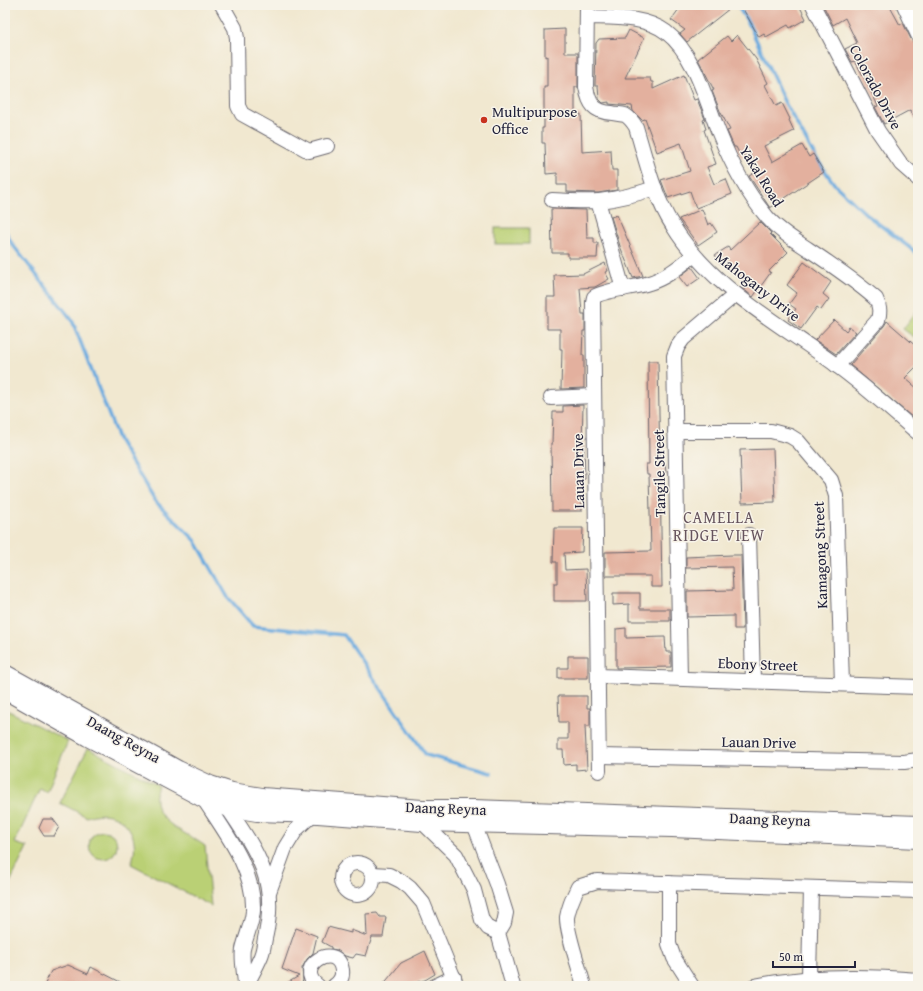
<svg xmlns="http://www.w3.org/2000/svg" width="923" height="991" viewBox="0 0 923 991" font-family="'Gentium Book Plus',serif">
<rect width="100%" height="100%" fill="#f7f3e8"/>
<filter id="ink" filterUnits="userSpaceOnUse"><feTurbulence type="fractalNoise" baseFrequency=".025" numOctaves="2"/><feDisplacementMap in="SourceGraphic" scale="8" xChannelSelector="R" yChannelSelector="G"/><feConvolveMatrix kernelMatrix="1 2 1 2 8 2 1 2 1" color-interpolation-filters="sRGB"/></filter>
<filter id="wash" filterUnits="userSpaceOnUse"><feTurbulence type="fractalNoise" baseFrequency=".012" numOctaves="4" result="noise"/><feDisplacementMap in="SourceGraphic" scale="16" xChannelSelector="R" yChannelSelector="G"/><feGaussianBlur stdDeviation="0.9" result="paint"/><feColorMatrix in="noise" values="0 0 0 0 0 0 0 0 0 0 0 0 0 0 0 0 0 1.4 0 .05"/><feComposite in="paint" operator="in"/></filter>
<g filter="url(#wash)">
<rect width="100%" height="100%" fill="#f1e8d0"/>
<g fill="#bad074" stroke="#6e7958">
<rect x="495" y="228" width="34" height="16"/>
<polygon points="918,309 918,340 903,329"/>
<polygon points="5,709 68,741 47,792 40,788 15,843 27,847 5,893"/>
<path d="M88,748L158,785C146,821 184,830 205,846L211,906L131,864C144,833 119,805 87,817L60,803Z"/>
<circle cx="103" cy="845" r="14"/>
</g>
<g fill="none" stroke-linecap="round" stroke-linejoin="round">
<g stroke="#6cabdf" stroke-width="3.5">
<polyline points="737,5 748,22 784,101 816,158 835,185 867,215 918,254"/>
<polyline points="5,230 12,244 72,320 119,441 155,501 195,540 227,596 253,626 344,635 426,755 491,773"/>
</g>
</g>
<g id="blocks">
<g fill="#e3b09e">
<polygon points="682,5 734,5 687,42 680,34 685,30 671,20"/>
<polygon points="750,5 799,5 806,19 790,28 788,25 766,37 764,34 759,37 743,9"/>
<polygon points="823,5 889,5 900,25 903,23 911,39 913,42 918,43 918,125 910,110 884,124 875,107 878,106 866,81 855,61 852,62 845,49 857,43 845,18 833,25"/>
<polygon points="565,29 565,53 578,53 578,87 575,87 575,114 581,114 582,152 611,150 612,170 617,170 617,190 598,193 567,192 567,185 557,185 557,173 546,174 545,143 542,143 542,128 544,128 544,87 547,87 547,56 545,57 545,30"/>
<polygon points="629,30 644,38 625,78 650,78 651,82 653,82 653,89 684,75 694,100 697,99 705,119 703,120 706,129 704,130 716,164 707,167 714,184 726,179 732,194 696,208 690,191 668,198 661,180 690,171 681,143 657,152 645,119 642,120 633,111 632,106 609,104 609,102 603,103 599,99 598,86 595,86 596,43 599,39 625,38"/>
<polygon points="737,35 756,59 768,83 765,85 776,106 782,103 790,119 789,120 794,131 764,146 772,162 802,145 809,157 813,154 824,172 770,208 749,176 759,170 749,153 741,157 736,147 734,147 727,131 730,130 720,111 712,91 714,90 698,59 727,36 731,41"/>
<polygon points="551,209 586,210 587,238 594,238 594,243 598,243 597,258 568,258 568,253 552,253"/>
<polygon points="702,209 708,225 711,223 717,232 698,245 679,219"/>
<polygon points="617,215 635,257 643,276 633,278 620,246 611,217"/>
<polygon points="760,222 771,233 770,234 788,252 769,271 771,272 753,297 741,287 745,281 725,261 721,264 715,255 728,247 730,250"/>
<polygon points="804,262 831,282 823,294 829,299 821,310 817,307 801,329 788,320 796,309 789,304 797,293 787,285"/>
<polygon points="605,263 608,271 605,272 609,279 595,287 580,288 582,314 585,314 585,331 583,331 582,355 584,355 584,388 561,389 562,349 560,349 560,329 547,329 547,297 555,297 554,275 583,274"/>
<polygon points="692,267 700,278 687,287 679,277"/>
<polygon points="834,320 846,331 849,327 856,332 836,354 815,340"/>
<polygon points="887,321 918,348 918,365 905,378 918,389 918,422 850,365 884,326"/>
<polygon points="648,361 658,361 660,464 665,463 666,473 660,473 662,587 651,587 651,576 605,576 605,552 651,551 649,474 647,474 646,464 649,464"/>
<polygon points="583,405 582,443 584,443 585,479 581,479 582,511 552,511 551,443 552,443 553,412 563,412 563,406"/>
<polygon points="773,449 775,502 742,503 740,450"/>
<polygon points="554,528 583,528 582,552 564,553 565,570 586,569 587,601 554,601 554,583 557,583 557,562 553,562"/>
<polygon points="732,555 741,555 743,629 734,629 734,616 687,617 687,591 733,590 732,567 686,568 686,557"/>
<polygon points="613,593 640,593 640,609 670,609 670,621 629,621 629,604 613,605"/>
<polygon points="626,628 626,638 665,637 666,652 671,652 671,667 616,668 616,629"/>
<polygon points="568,656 588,656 588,678 558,678 558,668 568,668"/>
<polygon points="558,696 587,696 587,708 590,708 590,726 585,726 587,769 576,770 576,764 564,765 563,750 558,750 558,739 568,739 568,722 559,722"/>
<polygon points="43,819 53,819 59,827 54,836 44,836 39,828"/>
<polygon points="377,913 380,917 386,917 383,937 372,937 366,956 356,954 353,958 345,956 337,950 331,949 331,947 322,942 328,927 351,933 351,930 367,936 366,914"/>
<polygon points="296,928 317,936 313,953 307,959 302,968 303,980 301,986 282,986 299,976 282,969"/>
<polygon points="425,951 435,974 425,980 404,986 382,986 401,963"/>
<polygon points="68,965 88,974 91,967 128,986 44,986 51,971"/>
</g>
</g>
</g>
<g filter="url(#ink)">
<use href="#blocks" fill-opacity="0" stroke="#6a676f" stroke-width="1"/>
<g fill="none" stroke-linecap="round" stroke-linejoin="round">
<g stroke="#6a676f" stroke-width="16">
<g id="minor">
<polyline points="222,5 235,28 237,38 238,106 242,114 309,151 327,146"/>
<path d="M587,5L586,87C589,104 594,112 612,113C616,114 621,114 625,115C630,118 633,122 636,127C646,160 654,197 673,226C711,288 779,323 836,365C865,386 891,410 918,433"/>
<polyline points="813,5 878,131 901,164 918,179"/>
<polyline points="904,5 918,35"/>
<path d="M587,17C613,18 644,16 666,32C695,54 706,101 719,133C731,163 746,192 767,217C778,230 793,239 808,249C829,263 857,282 876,299C880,307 880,312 878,320L837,366"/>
<path d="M552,200C567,201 584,202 599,201C618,199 637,194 655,188"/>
<polyline points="598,201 623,289"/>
<polyline points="551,398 594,396"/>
<polyline points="675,431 771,431 790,436 798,441 831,480 836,496 842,684"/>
<polyline points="749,535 753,681"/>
<polyline points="598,676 918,687"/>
<polyline points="680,678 674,356 678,346 683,339 736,294"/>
<polyline points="599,756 904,762 918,760"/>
<path d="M599,771L593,302L594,297C603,290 636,288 649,283C666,278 680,266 694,255"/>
<path d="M205,795L203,798C224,831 255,869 253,911C252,924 246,936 243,949C241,959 245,976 245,986"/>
<path d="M229,802L227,807C256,850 278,880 266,934C264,941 264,949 261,956C257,966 251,976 246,986"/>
<polyline points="474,814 474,824 497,884 506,913 504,923 498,933 513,986"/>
<polyline points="422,816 422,822 456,855 474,890 482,920 488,928 498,933"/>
<circle cx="357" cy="879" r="16"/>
<polyline points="373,874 389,875 401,881 410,888 423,903 457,986"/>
<polyline points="669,883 669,944 674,958 692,986"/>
<polyline points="269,892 285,848 296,830 313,814"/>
<polyline points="809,978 811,888"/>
<path d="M318,986C292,967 337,940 342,970C343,977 340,982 334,986"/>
<polyline points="435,986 454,977"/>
<path d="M584,986C580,970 566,931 567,917C569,906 573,897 578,887L597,881L918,891"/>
<path d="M754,986C808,975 863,975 918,980"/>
</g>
</g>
<g stroke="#6a676f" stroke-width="20">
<g id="major">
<polyline points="5,674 178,770 210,785 232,792 262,797 422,809 474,809 918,825"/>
<polyline points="5,690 88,737 203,798 227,807 257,812 318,814 422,822 672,828 918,839"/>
</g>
</g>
<use href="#minor" stroke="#fff" stroke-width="14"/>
<use href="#major" stroke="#fff" stroke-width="18"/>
</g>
</g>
<circle fill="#c8321e" stroke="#f7f3e8" stroke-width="1.5" cx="484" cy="120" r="4"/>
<g text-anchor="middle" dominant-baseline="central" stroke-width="3" stroke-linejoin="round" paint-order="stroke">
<g font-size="15" fill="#22223b" stroke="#f7f3e8">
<text transform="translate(876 87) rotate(62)">Colorado Drive</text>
<text transform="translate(762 176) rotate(58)">Yakal Road</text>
<text transform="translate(758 286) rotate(38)">Mahogany Drive</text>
<text transform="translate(578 471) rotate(-91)">Lauan Drive</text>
<text transform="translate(659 473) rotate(-91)">Tangile Street</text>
<text transform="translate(820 555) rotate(-92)">Kamagong Street</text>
<text transform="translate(758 664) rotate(2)">Ebony Street</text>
<text transform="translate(124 739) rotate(29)">Daang Reyna</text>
<text transform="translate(759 742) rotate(1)">Lauan Drive</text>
<text transform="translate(446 808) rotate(2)">Daang Reyna</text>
<text transform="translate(770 819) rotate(2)">Daang Reyna</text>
</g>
<g font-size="15" fill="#22223b" stroke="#f7f3e8" text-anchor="start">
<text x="492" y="111">Multipurpose<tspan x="492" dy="17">Office</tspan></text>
</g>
<g font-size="16" letter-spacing="1" fill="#66545e" stroke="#f7f3e8">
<text x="719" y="517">CAMELLA<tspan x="719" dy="18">RIDGE VIEW</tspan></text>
</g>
</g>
<rect width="923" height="991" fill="none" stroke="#f7f3e8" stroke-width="20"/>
<path d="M773 961v6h82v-6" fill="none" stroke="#22223b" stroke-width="2"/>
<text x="779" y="961" font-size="12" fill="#22223b" stroke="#f7f3e8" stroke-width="3" paint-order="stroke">50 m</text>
</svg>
